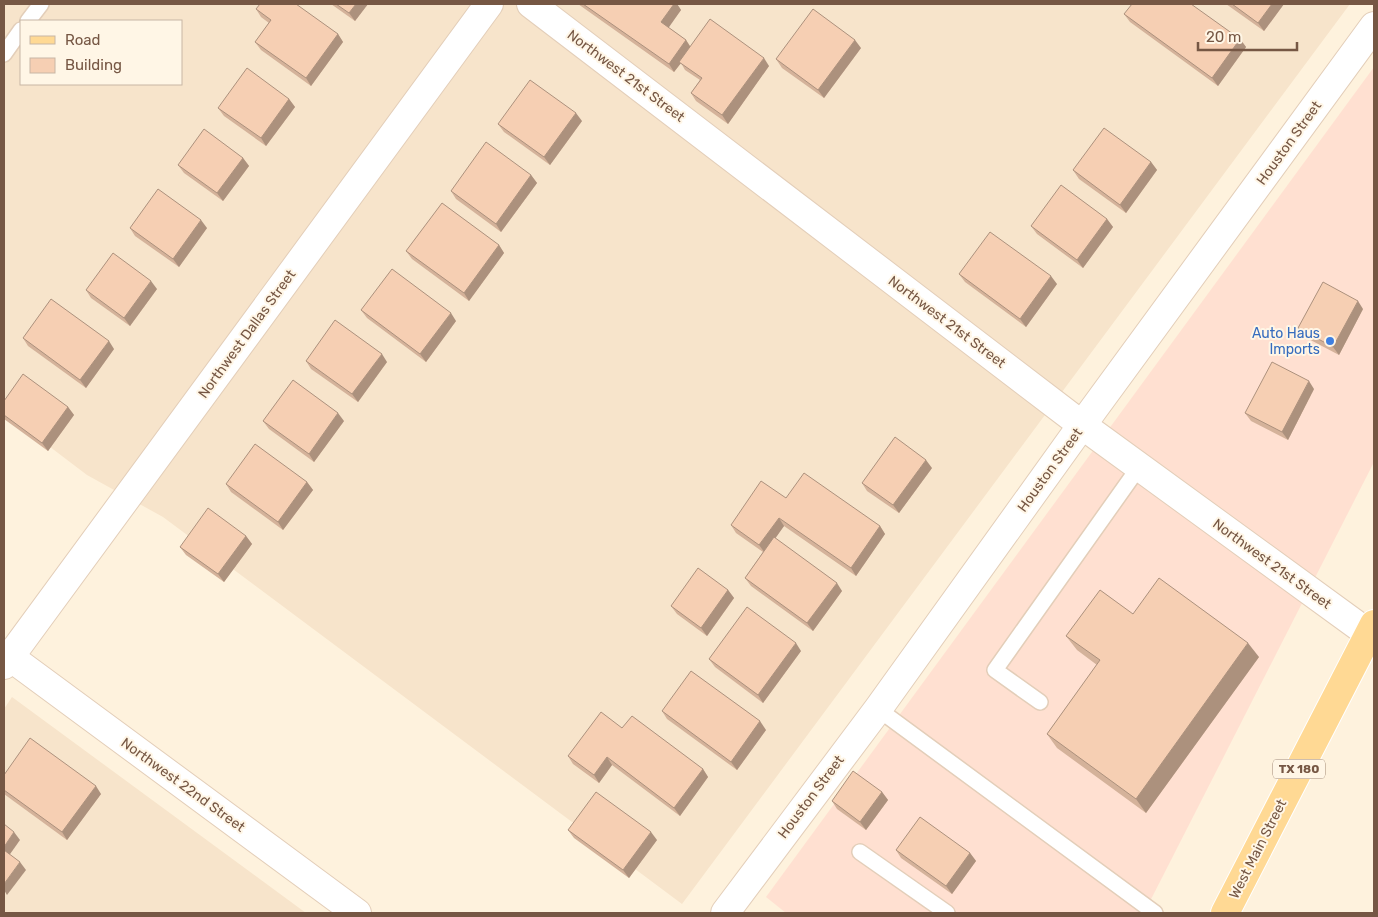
<svg xmlns="http://www.w3.org/2000/svg" width="1378" height="917" viewBox="0 0 1378 917" font-family="Rubik,sans-serif">
<rect width="100%" height="100%" fill="#fef2dd"/>
<g fill="#f7e4cb" fill-rule="evenodd">
<path d="M4,4H1350L682,904L163,517L87,475L4,412ZM21,21H181V84H21Z"/>
<polygon points="12,697 306,913 4,913 4,709"/>
</g>
<polygon fill="#ffe0d1" points="1374,67 1374,462 1144,913 786,913 766,897"/>
<g fill="none" stroke-linecap="round" stroke-linejoin="round">
<g stroke="#e3ceb9" stroke-width="18">
<g id="service">
<polyline points="28,21 41,4"/>
<polyline points="4,54 21,30"/>
<polyline points="1040,702 995,670 1139,467"/>
<polyline points="878,709 1155,913"/>
<polyline points="860,852 947,913"/>
</g>
</g>
<g stroke="#e3ceb9" stroke-width="30">
<g id="minor">
<polyline points="531,4 1082,425 1369,634"/>
<polyline points="10,657 357,913"/>
<polyline points="4,665 489,4"/>
<polyline points="725,913 878,709 1082,425 1374,26"/>
</g>
</g>
<g stroke="#fff" stroke-width="30">
<polyline id="primary" points="1225,913 1374,624"/>
</g>
<use href="#service" stroke="#fff" stroke-width="15"/>
<use href="#minor" stroke="#fff" stroke-width="28"/>
<use href="#primary" stroke="#ffd994" stroke-width="28"/>
</g>
<g fill="#d4b29a">
<polygon points="331,4 368,4 355,21"/>
<polygon points="578,4 677,4 681,10 668,27 686,40 690,46 769,66 728,124 696,101 691,93 700,80 685,70 681,63 674,72"/>
<polygon points="1226,4 1284,4 1264,31"/>
<polygon points="256,9 338,34 343,42 311,86 261,50 255,42 269,23 261,17"/>
<polygon points="1124,14 1240,39 1246,47 1218,86 1130,22"/>
<polygon points="861,48 824,98 782,68 776,59"/>
<polygon points="289,99 295,107 266,146 224,116 218,108"/>
<polygon points="582,121 550,165 504,132 498,124"/>
<polygon points="243,158 249,166 223,201 184,173 178,165"/>
<polygon points="1151,162 1157,170 1126,213 1079,179 1073,170"/>
<polygon points="531,175 537,183 501,232 456,199 451,191"/>
<polygon points="1107,219 1113,227 1083,268 1037,234 1031,226"/>
<polygon points="130,228 207,228 179,267 135,236"/>
<polygon points="499,245 504,253 469,301 412,259 406,251"/>
<polygon points="959,274 1057,284 1026,327 965,282"/>
<polygon points="157,289 130,326 91,298 86,290"/>
<polygon points="1363,309 1339,355 1303,336 1298,328"/>
<polygon points="361,310 456,321 426,362 367,318"/>
<polygon points="23,338 114,349 86,388 28,346"/>
<polygon points="306,361 387,362 358,402 311,369"/>
<polygon points="1314,389 1288,440 1251,421 1245,413"/>
<polygon points="4,401 68,407 74,415 48,451 4,419"/>
<polygon points="263,421 344,421 314,462 269,429"/>
<polygon points="932,468 899,513 867,491 862,483"/>
<polygon points="307,482 313,490 283,530 231,492 226,484"/>
<polygon points="786,498 880,526 885,534 856,576 784,526 775,538 842,591 813,631 751,586 745,578 763,552 736,533 731,525"/>
<polygon points="246,536 252,544 224,582 186,555 180,547"/>
<polygon points="728,590 734,598 707,636 677,614 671,606"/>
<polygon points="1133,614 1259,657 1146,813 1057,748 1047,734 1097,665 1077,650 1066,636"/>
<polygon points="801,651 763,703 715,667 709,659"/>
<polygon points="662,711 766,730 737,770 667,719"/>
<polygon points="622,728 703,769 708,777 680,816 612,765 599,783 573,764 568,756"/>
<polygon points="4,775 101,794 67,840 4,794"/>
<polygon points="882,792 888,800 866,830 837,809 832,801"/>
<polygon points="568,830 657,840 629,878 574,838"/>
<polygon points="896,850 970,853 976,861 952,894 901,858"/>
</g>
<g fill="#ac917d">
<polygon points="356,4 368,4 355,21 349,13"/>
<polygon points="674,4 677,4 681,10 667,30 661,22"/>
<polygon points="1272,4 1284,4 1264,31 1258,23"/>
<polygon points="338,34 343,42 311,86 306,78"/>
<polygon points="1240,39 1246,47 1218,86 1212,78"/>
<polygon points="686,40 691,48 679,62 681,63 674,72 669,64"/>
<polygon points="855,40 861,48 824,98 818,90"/>
<polygon points="764,58 769,66 728,124 722,115"/>
<polygon points="289,99 295,107 266,146 261,138"/>
<polygon points="576,113 582,121 550,165 544,157"/>
<polygon points="243,158 249,166 223,201 217,193"/>
<polygon points="1151,162 1157,170 1126,213 1120,205"/>
<polygon points="531,175 537,183 501,232 496,224"/>
<polygon points="1107,219 1113,227 1083,268 1077,260"/>
<polygon points="201,220 207,228 179,267 173,259"/>
<polygon points="499,245 504,253 469,301 464,293"/>
<polygon points="1051,276 1057,284 1026,327 1020,319"/>
<polygon points="151,281 157,289 130,326 124,318"/>
<polygon points="1358,301 1363,309 1339,355 1333,347"/>
<polygon points="451,313 456,321 426,362 420,354"/>
<polygon points="109,341 114,349 86,388 80,380"/>
<polygon points="382,354 387,362 358,402 352,394"/>
<polygon points="1309,381 1314,389 1288,440 1282,432"/>
<polygon points="68,407 74,415 48,451 42,443"/>
<polygon points="338,413 344,421 314,462 309,454"/>
<polygon points="926,460 932,468 899,513 893,505"/>
<polygon points="307,482 313,490 283,530 278,522"/>
<polygon points="779,518 784,526 765,553 759,545"/>
<polygon points="880,526 885,534 856,576 851,568"/>
<polygon points="246,536 252,544 224,582 218,574"/>
<polygon points="837,583 842,591 813,631 807,623"/>
<polygon points="728,590 734,598 707,636 701,628"/>
<polygon points="796,643 801,651 763,703 758,695"/>
<polygon points="1248,643 1259,657 1146,813 1136,799"/>
<polygon points="760,721 766,730 737,770 731,762"/>
<polygon points="607,757 612,765 599,783 594,775"/>
<polygon points="703,769 708,777 680,816 674,808"/>
<polygon points="96,786 101,794 67,840 62,832"/>
<polygon points="882,792 888,800 866,830 860,822"/>
<polygon points="14,832 20,840 8,857 4,851 4,847"/>
<polygon points="651,832 657,840 629,878 623,870"/>
<polygon points="970,853 976,861 952,894 946,886"/>
<polygon points="20,862 26,870 7,895 4,890 4,884"/>
</g>
<g fill="#f6cfb3" stroke="#ac917d">
<polygon points="260,4 296,4 338,34 306,78 255,42 271,20 256,9"/>
<polygon points="336,4 356,4 349,13"/>
<polygon points="583,4 674,4 661,22 686,40 669,64"/>
<polygon points="1132,4 1191,4 1240,39 1212,78 1124,14"/>
<polygon points="1232,4 1272,4 1258,23"/>
<polygon points="813,9 855,40 818,90 776,59"/>
<polygon points="710,19 764,58 722,115 691,93 702,78 679,62"/>
<polygon points="247,68 289,99 261,138 218,108"/>
<polygon points="530,80 576,113 544,157 498,124"/>
<polygon points="1104,128 1151,162 1120,205 1073,170"/>
<polygon points="204,129 243,158 217,193 178,165"/>
<polygon points="486,142 531,175 496,224 451,191"/>
<polygon points="1061,185 1107,219 1077,260 1031,226"/>
<polygon points="158,189 201,220 173,259 130,228"/>
<polygon points="442,203 499,245 464,293 406,251"/>
<polygon points="990,232 1051,276 1020,319 959,274"/>
<polygon points="113,253 151,281 124,318 86,290"/>
<polygon points="392,269 451,313 420,354 361,310"/>
<polygon points="1323,282 1358,301 1333,347 1298,328"/>
<polygon points="51,299 109,341 80,380 23,338"/>
<polygon points="335,320 382,354 352,394 306,361"/>
<polygon points="1272,362 1309,381 1282,432 1245,413"/>
<polygon points="23,374 68,407 42,443 4,415 4,401"/>
<polygon points="293,380 338,413 309,454 263,421"/>
<polygon points="895,437 926,460 893,505 862,483"/>
<polygon points="255,444 307,482 278,522 226,484"/>
<polygon points="804,473 880,526 851,568 779,518 759,545 731,525 761,481 786,498"/>
<polygon points="208,508 246,536 218,574 180,547"/>
<polygon points="774,537 837,583 807,623 745,578"/>
<polygon points="698,568 728,590 701,628 671,606"/>
<polygon points="1159,578 1248,643 1136,799 1047,734 1100,660 1066,636 1100,590 1133,614"/>
<polygon points="747,607 796,643 758,695 709,659"/>
<polygon points="691,671 760,721 731,762 662,711"/>
<polygon points="601,712 622,728 632,716 703,769 674,808 607,757 594,775 568,756"/>
<polygon points="30,738 96,786 62,832 4,790 4,775"/>
<polygon points="853,771 882,792 860,822 832,801"/>
<polygon points="596,792 651,832 623,870 568,830"/>
<polygon points="920,817 970,853 946,886 896,850"/>
<polygon points="4,824 14,832 4,847"/>
<polygon points="4,850 20,862 4,884"/>
</g>
<circle fill="#3f7fe0" stroke="#fff6e6" stroke-width="2" cx="1330" cy="341" r="5"/>
<g text-anchor="middle" dominant-baseline="central" stroke-width="4" stroke-linejoin="round" paint-order="stroke">
<rect fill="#fff6e6" stroke="#9f8775" stroke-width="1" x="1273" y="759.5" width="52" height="19" rx="4"/>
<g font-size="12" font-weight="bold" fill="#765744">
<text x="1299" y="769">TX 180</text>
</g>
<g font-size="14" fill="#765744" stroke="#fff6e6">
<text transform="translate(626 76) rotate(37)">Northwest 21st Street</text>
<text transform="translate(1289 143) rotate(-54)">Houston Street</text>
<text transform="translate(947 322) rotate(37)">Northwest 21st Street</text>
<text transform="translate(247 334) rotate(-54)">Northwest Dallas Street</text>
<text transform="translate(1050 470) rotate(-54)">Houston Street</text>
<text transform="translate(1272 564) rotate(36)">Northwest 21st Street</text>
<text transform="translate(183 785) rotate(36)">Northwest 22nd Street</text>
<text transform="translate(811 797) rotate(-53)">Houston Street</text>
<text transform="translate(1258 849) rotate(-63)">West Main Street</text>
</g>
<g font-size="14" fill="#366cbe" stroke="#fff6e6" text-anchor="end">
<text x="1320" y="333">Auto Haus<tspan x="1320" dy="16">Imports</tspan></text>
</g>
</g>
<rect width="1378" height="917" fill="none" stroke="#765744" stroke-width="10"/>
<rect x="20" y="20" width="162" height="65" fill="#fff6e6" stroke="#c8b6a5"/>
<rect x="30" y="36" width="25" height="8" fill="#ffd994" stroke="#c8b6a5"/>
<text x="65" y="45" font-size="15" fill="#765744">Road</text>
<rect x="30" y="58" width="25" height="15" fill="#f6cfb3" stroke="#c8b6a5"/>
<text x="65" y="70" font-size="15" fill="#765744">Building</text>
<path d="M1198 42v8h99v-8" fill="none" stroke="#765744" stroke-width="2.5"/>
<text x="1206" y="42" font-size="15" fill="#765744" stroke="#fff6e6" stroke-width="4" paint-order="stroke">20 m</text>
</svg>
